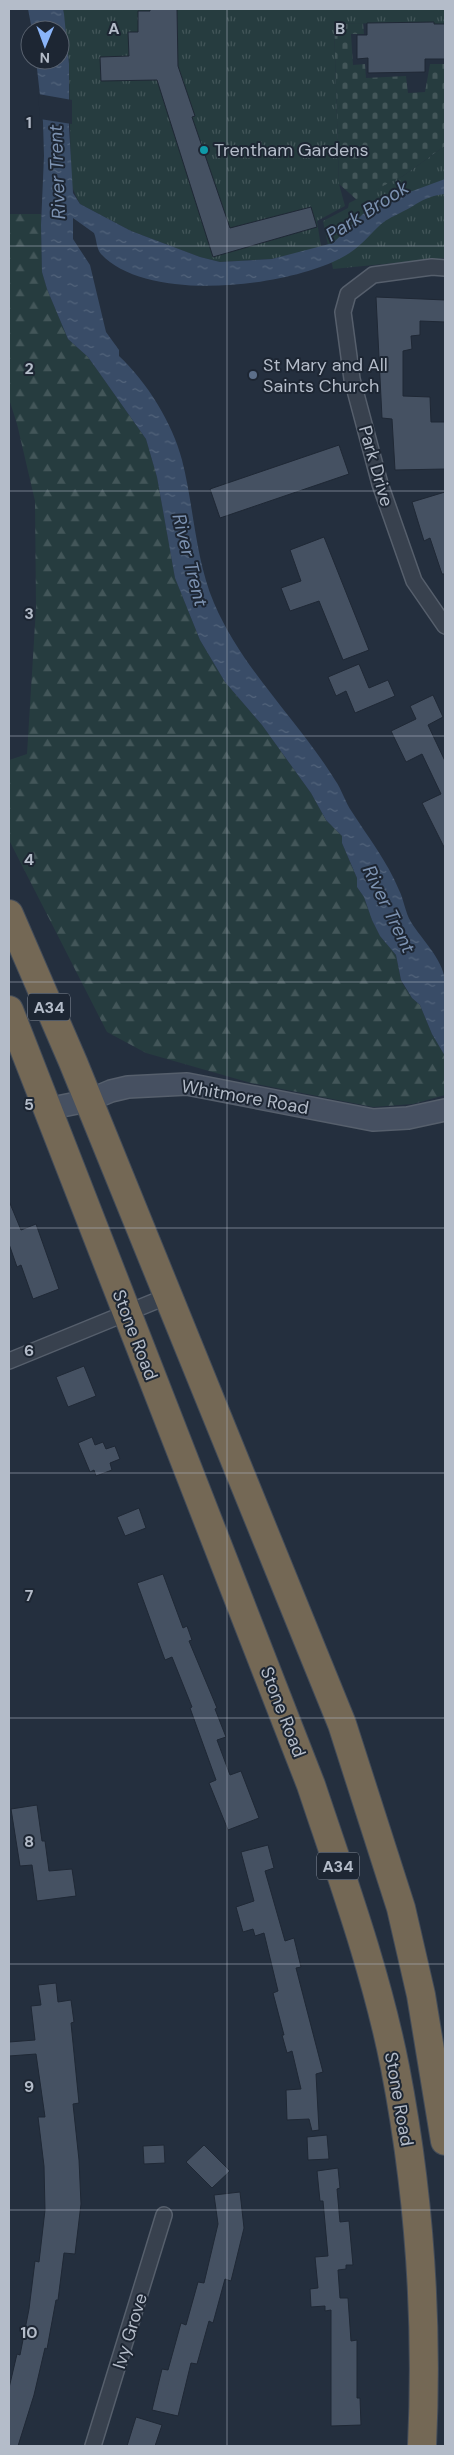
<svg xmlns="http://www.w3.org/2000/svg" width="454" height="2455" viewBox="0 0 454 2455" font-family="'DM Sans',sans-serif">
<defs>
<pattern id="forest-firs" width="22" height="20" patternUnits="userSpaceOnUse" patternTransform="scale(1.25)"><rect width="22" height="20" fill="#263c3f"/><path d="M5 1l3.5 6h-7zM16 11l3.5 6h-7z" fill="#435659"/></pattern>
<pattern id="cemetery-stones" width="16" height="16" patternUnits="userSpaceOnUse" patternTransform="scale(1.25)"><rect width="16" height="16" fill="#263c3f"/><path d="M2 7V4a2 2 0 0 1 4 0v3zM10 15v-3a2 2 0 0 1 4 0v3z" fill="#435659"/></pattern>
<pattern id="park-tufts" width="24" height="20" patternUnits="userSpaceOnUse" patternTransform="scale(1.25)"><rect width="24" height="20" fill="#263c3f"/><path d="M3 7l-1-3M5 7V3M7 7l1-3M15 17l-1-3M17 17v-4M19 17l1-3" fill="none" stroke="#435659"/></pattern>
<pattern id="water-ripples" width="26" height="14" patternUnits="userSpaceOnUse" patternTransform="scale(1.25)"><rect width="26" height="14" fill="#394c67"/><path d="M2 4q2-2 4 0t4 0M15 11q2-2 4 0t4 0" fill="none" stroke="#53647b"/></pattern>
</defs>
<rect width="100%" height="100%" fill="#242f3e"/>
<polygon fill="url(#forest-firs)" points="9,214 41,214 42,272 47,289 68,339 88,357 98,371 146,439 157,477 175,578 200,640 225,682 262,725 311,793 326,820 342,836 342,843 357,878 357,887 364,897 372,920 380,936 396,955 401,981 412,998 420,1005 432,1034 445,1056 445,1095 413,1104 373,1107 251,1083 146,1053 107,1032 9,840 9,760 27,754 36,608 35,501 17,424 9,399"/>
<polygon fill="url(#cemetery-stones)" points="363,23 364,34 351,34 353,65 365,64 366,78 406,76 408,93 425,92 430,64 445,64 445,146 403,176 357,200 339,184 334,24"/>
<g fill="url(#park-tufts)">
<polygon points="63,9 445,9 445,24 434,24 434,22 334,24 339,184 345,206 317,221 321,247 272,259 220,262 200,257 131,231 80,204 71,185 69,64"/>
<polygon points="445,146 445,258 333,269 323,221 348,208 349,203 403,176"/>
</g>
<path fill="url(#water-ripples)" d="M28,9H63L64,14L69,64V127L73,193L80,204L131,231L200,257L220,262L272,259L333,243L363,214L407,193L445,179V194C422,197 419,204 400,213C392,217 385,220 378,227C366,239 357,250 341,258C286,287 148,304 101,254C96,248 97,240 94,233L73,218V239L90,265L106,332L119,350V356C147,382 173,424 182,460C194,507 195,558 214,603C242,669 298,720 335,780C342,790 345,802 352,812C368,837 387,861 399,890C404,900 405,912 411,922C422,940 442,958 445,980C449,1003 445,1033 445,1056L432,1034L420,1005L412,998L401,980L396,955L380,936L372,920L364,897L357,887V878L342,843V836L326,820L311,793L262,725L225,682L200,640L175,578L157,477L146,439L98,371L88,357L68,339L47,289L42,272L41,225L44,156L43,122L36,60H60V30H32Z"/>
<polygon fill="#242f3e" points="38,94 72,100 72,124 40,119"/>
<g fill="#455162" stroke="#1f2835">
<polygon points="150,9 177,9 178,66 195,116 192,117 230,228 311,207 317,227 213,257 157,80 101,81 100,57 129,56 128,32 138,32 138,11 150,11"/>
<polygon points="434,22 434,24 445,24 445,59 425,59 425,72 368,73 368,58 357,59 357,35 367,35 367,23"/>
<polygon points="376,297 445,300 445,322 420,321 420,335 411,336 412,349 403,351 403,396 430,397 431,422 445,422 445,469 395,470 392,419 382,418"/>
<polygon points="339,445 349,474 220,518 210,489"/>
<polygon points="445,492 445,574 442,574 430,538 424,541 412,502"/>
<polygon points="324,537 369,650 343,660 319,601 290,611 281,588 301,581 290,550"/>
<polygon points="359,664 369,688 388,680 395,696 355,713 346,691 336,696 328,677"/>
<polygon points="433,695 443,717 428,725 445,761 445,849 422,803 441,794 422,754 406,762 391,731 416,719 410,706"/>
<polygon points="9,1201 21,1230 36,1224 59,1289 33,1299 21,1265 17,1267 9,1244"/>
<polygon points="84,1366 96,1396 68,1407 56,1377"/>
<polygon points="92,1437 95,1445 103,1442 106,1449 115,1446 120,1459 110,1463 112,1470 96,1476 94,1470 90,1472 78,1443"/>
<polygon points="139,1508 146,1528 125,1536 117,1517"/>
<polygon points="163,1574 183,1628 187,1626 192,1640 189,1641 217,1708 215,1709 226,1737 217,1740 230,1775 241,1771 259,1818 228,1830 209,1783 216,1780 190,1708 192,1707 172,1657 165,1660 137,1583"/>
<polygon points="37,1805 42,1841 45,1841 49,1871 72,1869 76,1896 37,1901 32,1865 20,1866 11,1809"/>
<polygon points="268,1845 274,1868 265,1871 285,1941 294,1938 301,1967 296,1968 323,2072 316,2074 319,2130 312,2131 309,2119 287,2120 286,2090 301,2089 292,2051 287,2053 282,2035 284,2035 273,1993 278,1991 264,1933 255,1936 253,1929 243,1932 236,1907 254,1901 241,1852"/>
<polygon points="56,1983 58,2002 71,2000 74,2022 71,2023 79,2103 73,2104 79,2160 81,2204 75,2254 64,2253 58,2300 56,2300 47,2349 45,2348 34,2395 18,2446 9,2446 9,2388 17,2354 20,2355 29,2309 35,2261 39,2262 45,2210 44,2166 38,2117 45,2117 36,2054 9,2056 9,2042 35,2040 31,2006 41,2005 38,1985"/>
<polygon points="327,2135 329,2159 308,2160 307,2137"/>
<polygon points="164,2145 165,2163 144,2164 143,2146"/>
<polygon points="204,2145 230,2171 212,2188 186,2162"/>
<polygon points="338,2168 340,2188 337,2189 340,2222 349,2221 353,2265 346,2265 346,2269 338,2270 340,2298 348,2298 351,2341 357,2340 357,2398 360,2398 361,2425 331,2426 331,2310 325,2311 325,2306 311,2307 310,2289 318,2288 315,2257 328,2256 323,2201 320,2201 317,2171"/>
<polygon points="240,2192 244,2228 231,2281 225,2279 213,2323 209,2321 197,2364 191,2363 178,2416 152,2410 162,2369 168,2370 181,2323 186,2325 198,2282 204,2283 218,2224 214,2195"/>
<polygon points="136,2417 162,2425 155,2446 127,2446"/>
</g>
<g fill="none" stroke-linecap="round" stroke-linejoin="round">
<g stroke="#565f6c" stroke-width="18">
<g id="street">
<polyline points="445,268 432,267 373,275 348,294 343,312 352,379 380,484 414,581 445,626"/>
<polyline points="9,1361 168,1296"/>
<polyline points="93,2446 164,2215"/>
</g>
</g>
<g stroke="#565f6c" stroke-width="24">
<polyline id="secondary" points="47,1109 87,1101 111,1091 128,1087 187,1084 373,1120 408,1118 445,1110"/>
</g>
<g stroke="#434c59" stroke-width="30">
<g id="highway">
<polyline points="9,914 73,1062 342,1724 401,1908 421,1995 445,2141"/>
<path d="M9,1010L311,1785C342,1878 376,1971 395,2067C419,2191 428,2320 422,2446"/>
</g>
</g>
<use href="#street" stroke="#38414e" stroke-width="15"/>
<use href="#secondary" stroke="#465061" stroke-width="21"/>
<use href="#highway" stroke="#746855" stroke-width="28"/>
</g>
<path fill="none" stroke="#b4bcc9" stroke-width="1" stroke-opacity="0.55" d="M227,9V2446M9,246H445M9,491H445M9,736H445M9,982H445M9,1228H445M9,1473H445M9,1718H445M9,1964H445M9,2210H445"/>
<circle fill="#0f9aa8" stroke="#1d2633" stroke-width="2" cx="204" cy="150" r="5"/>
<circle fill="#5c6f8a" stroke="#1d2633" stroke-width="2" cx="253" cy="375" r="5"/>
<g text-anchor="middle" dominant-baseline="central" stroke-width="4" stroke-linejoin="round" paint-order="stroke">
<g fill="#1d2633" stroke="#878f9c" stroke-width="1">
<rect x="28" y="993.5" width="42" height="27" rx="4"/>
<rect x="317" y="1852.5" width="42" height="27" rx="4"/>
</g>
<g font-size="16" font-weight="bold" fill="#b4bcc9">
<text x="49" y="1007">A34</text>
<text x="338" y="1866">A34</text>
</g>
<g font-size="18" fill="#b4bcc9" stroke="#1d2633" text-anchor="start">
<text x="214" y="150">Trentham Gardens</text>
<text x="263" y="365">St Mary and All<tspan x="263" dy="21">Saints Church</tspan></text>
</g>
<g font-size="18" fill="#b4bcc9" stroke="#1d2633">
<text transform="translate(376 466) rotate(74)">Park Drive</text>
<text transform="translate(245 1097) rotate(10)">Whitmore Road</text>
<text transform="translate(135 1335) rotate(69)">Stone Road</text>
<text transform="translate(283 1712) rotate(69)">Stone Road</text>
<text transform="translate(399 2099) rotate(80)">Stone Road</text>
<text transform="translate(130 2331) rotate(-73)">Ivy Grove</text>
</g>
<g font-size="19" font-style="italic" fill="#7c92b1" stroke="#1d2633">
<text transform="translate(57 172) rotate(-92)">River Trent</text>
<text transform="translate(367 211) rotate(-33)">Park Brook</text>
<text transform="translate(190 560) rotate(76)">River Trent</text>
<text transform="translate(389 909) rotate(64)">River Trent</text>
</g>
</g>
<g font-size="16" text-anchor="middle" font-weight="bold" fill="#b4bcc9" stroke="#1d2633" stroke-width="4" stroke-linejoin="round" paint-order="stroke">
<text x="114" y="34">A</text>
<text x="340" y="34">B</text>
<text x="29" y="128">1</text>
<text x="29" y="374">2</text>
<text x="29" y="619">3</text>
<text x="29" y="865">4</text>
<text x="29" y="1110">5</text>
<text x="29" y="1356">6</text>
<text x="29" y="1601">7</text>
<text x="29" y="1847">8</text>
<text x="29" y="2092">9</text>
<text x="29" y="2338">10</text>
</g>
<rect width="454" height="2455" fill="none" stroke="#b4bcc9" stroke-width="20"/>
<g transform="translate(45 45) rotate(181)"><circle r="24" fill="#1d2633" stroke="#59626f"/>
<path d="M0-4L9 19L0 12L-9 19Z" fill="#8ab4f8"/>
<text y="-8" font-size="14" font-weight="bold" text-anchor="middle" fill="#b4bcc9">N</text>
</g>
</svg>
